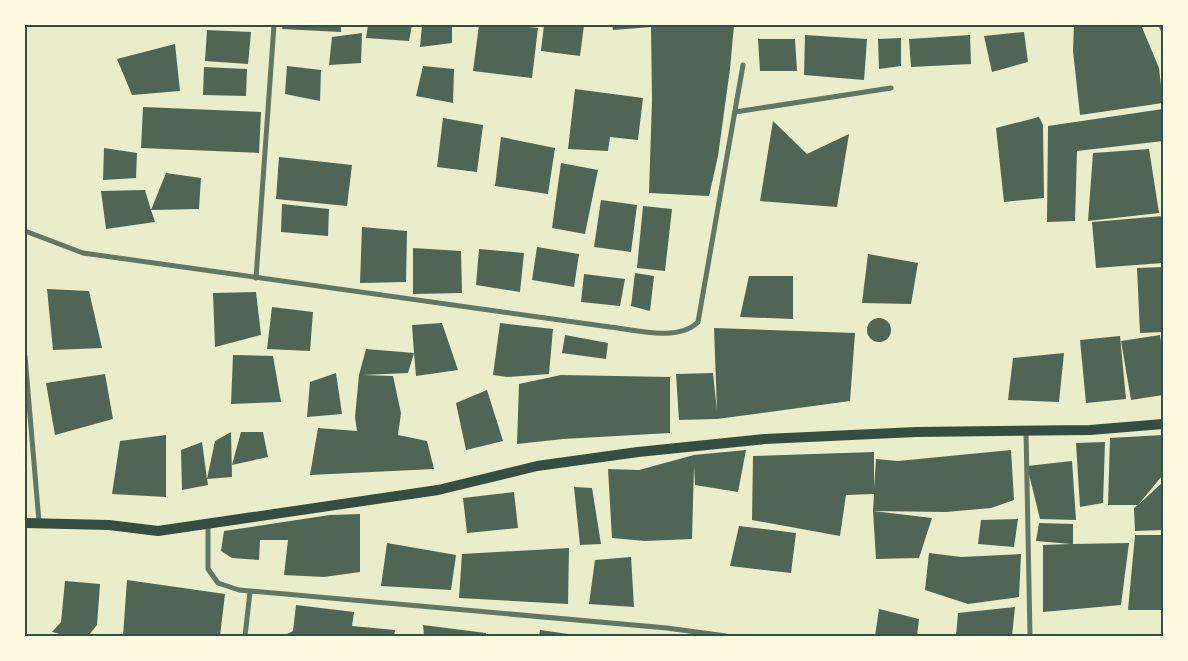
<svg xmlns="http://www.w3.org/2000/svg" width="1188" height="661" viewBox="0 0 1188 661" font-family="Literata,serif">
<rect width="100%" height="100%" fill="#e9edc9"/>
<g fill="#4f6655">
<polygon points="283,25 341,25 341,32 282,29"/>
<polygon points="368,25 412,25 409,41 366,38"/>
<polygon points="422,25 452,25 452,43 420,47"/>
<polygon points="479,25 510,25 538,28 532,78 473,71"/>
<polygon points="544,25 584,25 580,56 541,51"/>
<polygon points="612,25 650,25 651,27 734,25 730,69 718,156 709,196 649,193 652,100 651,27 613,30"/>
<polygon points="1074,25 1141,25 1159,68 1163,103 1080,115 1073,51"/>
<polygon points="207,30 251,32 248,64 205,61"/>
<polygon points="1024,32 1028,62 992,72 984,36"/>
<polygon points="362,33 361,63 329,65 332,37"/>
<polygon points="805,35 867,39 864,80 804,75"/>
<polygon points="970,35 971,64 911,67 909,39"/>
<polygon points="901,38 901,66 879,69 878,39"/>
<polygon points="758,39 795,39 797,71 760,71"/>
<polygon points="175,44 180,91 132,95 117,59"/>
<polygon points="287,66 321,70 320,101 285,94"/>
<polygon points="423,66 454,69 453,103 416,96"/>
<polygon points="204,67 247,69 246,96 203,95"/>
<polygon points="575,89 643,98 638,140 610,137 608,151 568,149"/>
<polygon points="143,107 261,112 259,153 141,148"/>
<polygon points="1163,109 1163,141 1077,151 1075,221 1047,222 1048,126"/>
<polygon points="1039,117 1043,125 1044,198 1004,202 996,128"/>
<polygon points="443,118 483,125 477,172 437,167"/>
<polygon points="773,121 807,154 849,134 837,207 760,201"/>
<polygon points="501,137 555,148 548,194 495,186"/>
<polygon points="104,148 137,153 136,178 103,180"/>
<polygon points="1149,149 1159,213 1088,221 1093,153"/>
<polygon points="279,157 352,165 347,206 276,199"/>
<polygon points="561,163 598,170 585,234 552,228"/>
<polygon points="166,173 201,178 199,209 151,210 155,222 106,229 101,191 145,190 151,210"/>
<polygon points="601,200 637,205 631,252 594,247"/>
<polygon points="282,204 329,209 328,236 281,232"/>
<polygon points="643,206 672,209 665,271 637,268"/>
<polygon points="1163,216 1163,263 1096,268 1092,222"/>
<polygon points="362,227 407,231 406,282 360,283"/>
<polygon points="537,247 579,254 574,287 532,280"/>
<polygon points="413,248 461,251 462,293 413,294"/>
<polygon points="479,249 524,253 520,292 476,285"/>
<polygon points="868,254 918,263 911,304 862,303"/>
<polygon points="1163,267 1163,332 1140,333 1137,268"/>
<polygon points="635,273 654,276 650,311 631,306"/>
<polygon points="584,274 625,279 620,306 581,302"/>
<polygon points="749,276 793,276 793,319 740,317"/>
<polygon points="47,289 89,291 102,348 53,350"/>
<polygon points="256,292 261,335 215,347 213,293"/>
<polygon points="272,307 313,312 310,351 267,349"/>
<circle cx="879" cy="330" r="12"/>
<polygon points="442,323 458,370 416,376 414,353 408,373 363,375 393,376 401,413 398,435 427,441 434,469 310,475 318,428 357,431 355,417 359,375 366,349 414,353 412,325"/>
<polygon points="500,323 553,329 549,374 507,377 493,375"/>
<polygon points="714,328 855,333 850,401 717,419 679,420 676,374 713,373 717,411"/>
<polygon points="565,335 608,343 606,359 562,353"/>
<polygon points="1160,335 1163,354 1163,395 1131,400 1121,341"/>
<polygon points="1120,336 1126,399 1086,403 1080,340"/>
<polygon points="1064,353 1059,402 1008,400 1013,358"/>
<polygon points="233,355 273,356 281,402 231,404"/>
<polygon points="336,373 342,414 307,417 310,382"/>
<polygon points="105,374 113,419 55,435 46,383"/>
<polygon points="561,375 670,377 670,433 563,439 517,444 519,384"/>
<polygon points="487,390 503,441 466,450 456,403"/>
<polygon points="231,432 232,477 207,479 208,485 182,490 181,450 202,442 207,479 215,441"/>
<polygon points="241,432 263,432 268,457 232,465"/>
<polygon points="166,435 166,497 112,494 120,441"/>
<polygon points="1163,435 1162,476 1138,505 1163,482 1163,530 1135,531 1134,508 1138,505 1108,505 1110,438"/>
<polygon points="1105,442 1103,503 1080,507 1076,443"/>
<polygon points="746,450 738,492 695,485 694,466 692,539 645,541 612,538 608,469 639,470 694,455"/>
<polygon points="1011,450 1014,500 991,508 946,512 873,511 874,494 846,495 840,536 752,520 753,456 874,452 874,488 876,459 898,461"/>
<polygon points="1072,461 1076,520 1040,519 1027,466"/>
<polygon points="574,487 592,488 601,544 580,545"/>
<polygon points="514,492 518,528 467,533 463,498"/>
<polygon points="873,511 932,518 919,558 876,559"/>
<polygon points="360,514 360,572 324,577 284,575 288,540 260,540 259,560 232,558 221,551 224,531 330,515"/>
<polygon points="1018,519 1014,547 978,544 981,520"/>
<polygon points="1039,523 1073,524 1073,544 1129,543 1121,605 1043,612 1043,545 1071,544 1036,541"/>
<polygon points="739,526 796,533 791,573 730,566"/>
<polygon points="1135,535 1163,535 1163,610 1128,610"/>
<polygon points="387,543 456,555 451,590 381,586"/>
<polygon points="569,548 568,604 459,598 462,554"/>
<polygon points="929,553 961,557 1021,554 1019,597 968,604 925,590"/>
<polygon points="631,557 634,607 589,604 595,560"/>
<polygon points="127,580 225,594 220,636 123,636"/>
<polygon points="65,581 100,584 97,625 88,636 68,636 52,632 61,622"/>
<polygon points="296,605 354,612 352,626 395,630 394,636 283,636 293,631"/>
<polygon points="1015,607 1012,636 956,636 958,613"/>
<polygon points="879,609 919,619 917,636 875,636"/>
<polygon points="423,625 486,633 486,636 424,636"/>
<polygon points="540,630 568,634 567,636 539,636"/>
</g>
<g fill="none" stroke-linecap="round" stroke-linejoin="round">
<g stroke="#617663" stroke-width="5">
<polyline points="1161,25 1163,30"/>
<polyline points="735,112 891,88"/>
<path d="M25,231L83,253L610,327C636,330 678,342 698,322L743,65"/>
<polyline points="256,278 274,25"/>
<polyline points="25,356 39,522"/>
<polyline points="1026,431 1030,636"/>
<polyline points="208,524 208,569 218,583 239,590 667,628 726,636"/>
<polyline points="245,636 250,592"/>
</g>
<polyline stroke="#344e41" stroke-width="10" points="25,523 109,525 158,531 438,490 537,466 638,452 765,439 916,432 1090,430 1163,424"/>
</g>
<rect width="1188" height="661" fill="none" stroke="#fefae0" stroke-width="52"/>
<rect x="26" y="26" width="1136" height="609" fill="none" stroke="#344e41" stroke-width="2"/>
</svg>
